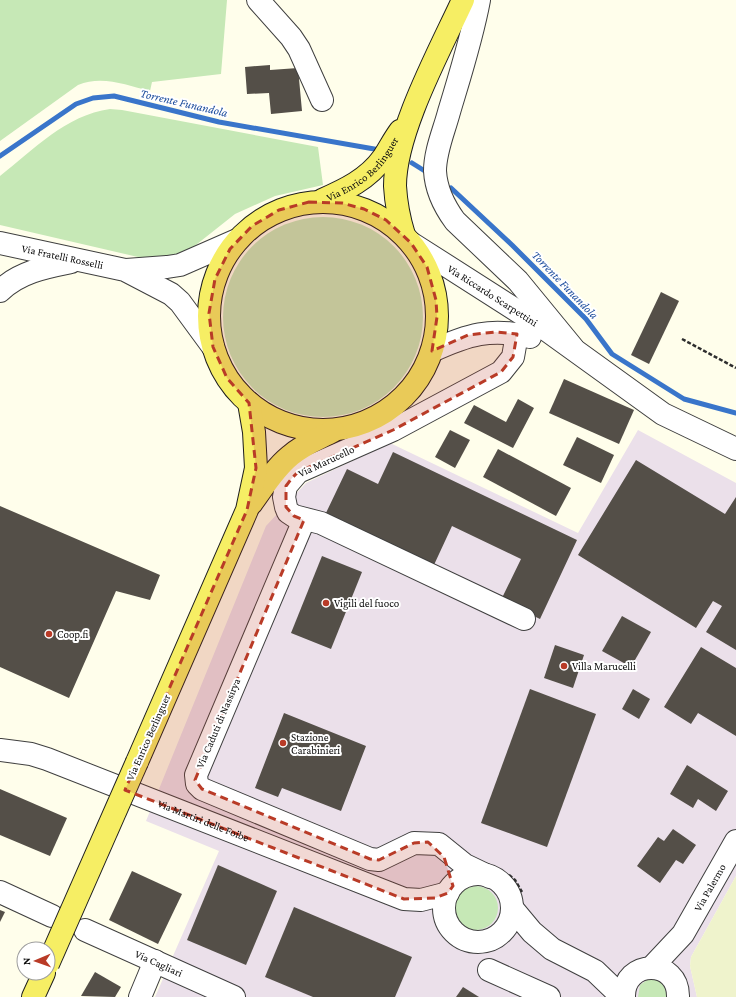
<svg xmlns="http://www.w3.org/2000/svg" width="736" height="997" viewBox="0 0 736 997" font-family="'Crimson Pro',serif">
<rect width="100%" height="100%" fill="#fffeeb"/>
<polygon fill="#ebe0ea" points="638,430 736,483 736,876 691,957 690,966 697,997 155,997 219,851 146,821 266,526 306,483 390,443 578,533"/>
<polygon fill="#eff3cc" points="736,876 736,997 697,997 690,966 691,957"/>
<g fill="#c6e8b6">
<path d="M0,0H227L221,74L152,82L150,91C126,85 102,75 78,85L0,141Z"/>
<path d="M110,109L122,110L318,147L323,185L275,196L235,214L187,252L154,258L138,257L0,225V176C33,150 66,115 110,109Z"/>
<circle cx="323" cy="317" r="100"/>
<circle cx="476" cy="908" r="22"/>
<path d="M647,980C661,977 665,985 667,997H638L640,985Z"/>
</g>
<g fill="none" stroke-linecap="round" stroke-linejoin="round">
<g stroke="#3975ca" stroke-width="5">
<polyline points="0,156 76,104 93,98 114,96 219,122 380,150"/>
<polyline points="412,163 428,173"/>
<polyline points="451,188 512,245 586,319 612,354 684,399 736,413"/>
</g>
</g>
<g fill="#544f48">
<polygon points="270,65 270,70 298,68 302,111 271,114 269,93 247,94 245,67"/>
<polygon points="661,292 679,301 649,364 631,355"/>
<polygon points="564,379 634,410 619,444 549,413"/>
<polygon points="518,399 534,408 513,448 464,423 474,405 506,422"/>
<polygon points="450,430 470,440 455,468 435,457"/>
<polygon points="577,437 614,455 601,483 563,465"/>
<polygon points="498,449 571,488 556,516 483,477"/>
<polygon points="393,452 577,540 540,619 501,600 521,559 452,526 433,567 325,515 347,469 378,484"/>
<polygon points="636,460 725,514 736,497 736,650 706,632 722,606 713,601 696,628 578,555"/>
<polygon points="0,506 160,575 150,600 116,591 69,698 0,667"/>
<polygon points="322,556 362,572 331,649 291,633"/>
<polygon points="622,616 651,632 631,667 602,651"/>
<polygon points="555,645 584,655 573,688 544,678"/>
<polygon points="701,647 736,668 736,736 698,713 691,724 664,707"/>
<polygon points="530,689 596,714 547,847 481,823"/>
<polygon points="633,689 650,699 639,719 622,709"/>
<polygon points="284,713 366,746 341,811 282,788 278,797 255,788"/>
<polygon points="687,765 728,791 716,811 698,799 693,808 670,794"/>
<polygon points="0,789 67,818 50,856 0,835"/>
<polygon points="673,829 696,845 683,864 676,860 660,883 637,866 658,837 664,841"/>
<polygon points="218,865 277,891 246,965 187,940"/>
<polygon points="132,871 182,894 158,944 109,920"/>
<polygon points="294,907 412,957 395,997 313,997 265,977"/>
<polygon points="0,910 5,912 0,922"/>
<polygon points="95,972 121,987 115,997 81,996"/>
<polygon points="463,987 479,997 456,997"/>
</g>
<g fill="none" stroke-linecap="round" stroke-linejoin="round">
<g stroke="#3f3f3f" stroke-width="24">
<g id="minor">
<polyline points="258,0 291,37 299,49 322,100"/>
<path d="M479,0C472,38 460,75 449,112C444,131 435,151 435,171C436,190 444,206 455,221L518,281L573,348"/>
<path id="s1" d="M0,243L125,270L171,294L180,302L213,347"/>
<path id="s2" d="M411,243L541,326L663,414L736,449"/>
<polyline points="126,270 167,267 180,265 237,240"/>
<path d="M0,291C19,272 46,267 71,262"/>
<polyline points="517,334 513,357 501,372 393,430 298,472 286,486 284,497 286,507 288,512 294,516 321,523 524,619"/>
<path d="M432,351C467,335 491,327 530,337"/>
<polyline points="304,520 196,775 197,784 202,789 370,859 379,860 414,843 439,844 465,865 490,877"/>
<path id="s3" d="M0,750L31,754L47,759L404,899L421,900L448,893"/>
<circle cx="478" cy="908" r="34"/>
<polyline points="0,892 52,916"/>
<polyline points="512,908 532,932 552,949 595,971 622,997"/>
<path id="s4" d="M85,930L234,997"/>
<path id="s5" d="M652,967L683,934L736,841"/>
<polyline points="489,970 549,997"/>
<polyline points="140,997 155,961"/>
<path d="M624,997C623,959 679,958 678,997"/>
</g>
</g>
<g stroke="#1d1d1d" stroke-width="24">
<g id="major">
<path id="s6" d="M322,200C345,190 368,179 383,158C389,149 394,139 400,131"/>
<circle cx="323" cy="316" r="114"/>
<path d="M404,235C399,219 396,203 395,186C395,132 440,50 463,0"/>
<path d="M251,504C263,488 274,469 290,456C302,445 318,439 333,431"/>
<polyline points="137,762 247,510 256,468 254,432 249,403"/>
<polyline points="33,997 44,973"/>
</g>
</g>
<g stroke="#2e2e2e" stroke-width="2.5" stroke-dasharray="4 2" stroke-linecap="butt">
<polyline points="682,339 736,368"/>
<polyline points="509,875 515,880 522,892"/>
</g>
<use href="#minor" stroke="#fff" stroke-width="22"/>
<use href="#major" stroke="#f6ee64" stroke-width="22"/>
<g stroke="#1d1d1d" stroke-width="24" stroke-linecap="butt">
<polyline id="major-bridge" points="48,964 137,762"/>
</g>
<use href="#major-bridge" stroke="#f6ee64" stroke-width="22"/>
</g>
<path fill="#b93b27" fill-opacity="0.2" stroke="#b93b27" stroke-width="3" stroke-dasharray="8 5" stroke-linejoin="round" d="M309,202L342,203L364,209L386,220L411,243L427,267L436,300L437,317L432,351L468,335L495,332L517,334L513,357L501,372L393,430L298,472L292,478L286,486V507L294,516L304,520L195,780L202,789L370,859L379,860L414,843L428,842L444,857L453,886L448,893L435,898L404,899L125,790L247,510L256,468L249,403L227,378L213,347L209,313L215,279L230,249L252,226L279,210Z"/>
<g fill="#b93b27" stroke="#fff" stroke-width="1.5">
<circle cx="326" cy="603" r="4"/>
<circle cx="49" cy="634" r="4"/>
<circle cx="564" cy="666" r="4"/>
<circle cx="283" cy="743" r="4"/>
</g>
<g text-anchor="middle" dominant-baseline="central" stroke-width="4" stroke-linejoin="round" paint-order="stroke">
<g font-size="11" fill="#0c0c0c" stroke="#fff">
<text stroke="none"><textPath href="#s6" startOffset="52">Via Enrico Berlinguer</textPath></text>
<text stroke="none"><textPath href="#s1" startOffset="64">Via Fratelli Rosselli</textPath></text>
<text stroke="none"><textPath href="#s2" startOffset="97">Via Riccardo Scarpettini</textPath></text>
<text transform="translate(326 461) rotate(-25)">Via Marucello</text>
<text transform="translate(218 723) rotate(-67)">Via Caduti di Nassirya</text>
<text transform="translate(148 737) rotate(-66)">Via Enrico Berlinguer</text>
<text stroke="none"><textPath href="#s3" startOffset="216">Via Martiri delle Foibe</textPath></text>
<text stroke="none"><textPath href="#s5" startOffset="99">Via Palermo</textPath></text>
<text stroke="none"><textPath href="#s4" startOffset="81">Via Cagliari</textPath></text>
</g>
<g font-size="11" fill="#0c0c0c" stroke="#fff" text-anchor="start">
<text x="334" y="603">Vigili del fuoco</text>
<text x="57" y="634">Coop.fi</text>
<text x="572" y="666">Villa Marucelli</text>
<text x="291" y="737">Stazione<tspan x="291" dy="13">Carabinieri</tspan></text>
</g>
<g font-size="12" font-style="italic" fill="#18499b" stroke="#fff">
<text transform="translate(184 103) rotate(13)">Torrente Funandola</text>
<text transform="translate(565 285) rotate(46)">Torrente Funandola</text>
</g>
</g>
<g transform="translate(36 961) rotate(268)"><circle r="19" fill="#ffffff" stroke="#9e9e9e"/>
<path d="M0-3L7 15L0 10L-7 15Z" fill="#b93b27"/>
<text y="-6" font-size="11" font-weight="bold" text-anchor="middle" fill="#0c0c0c">N</text>
</g>
</svg>
